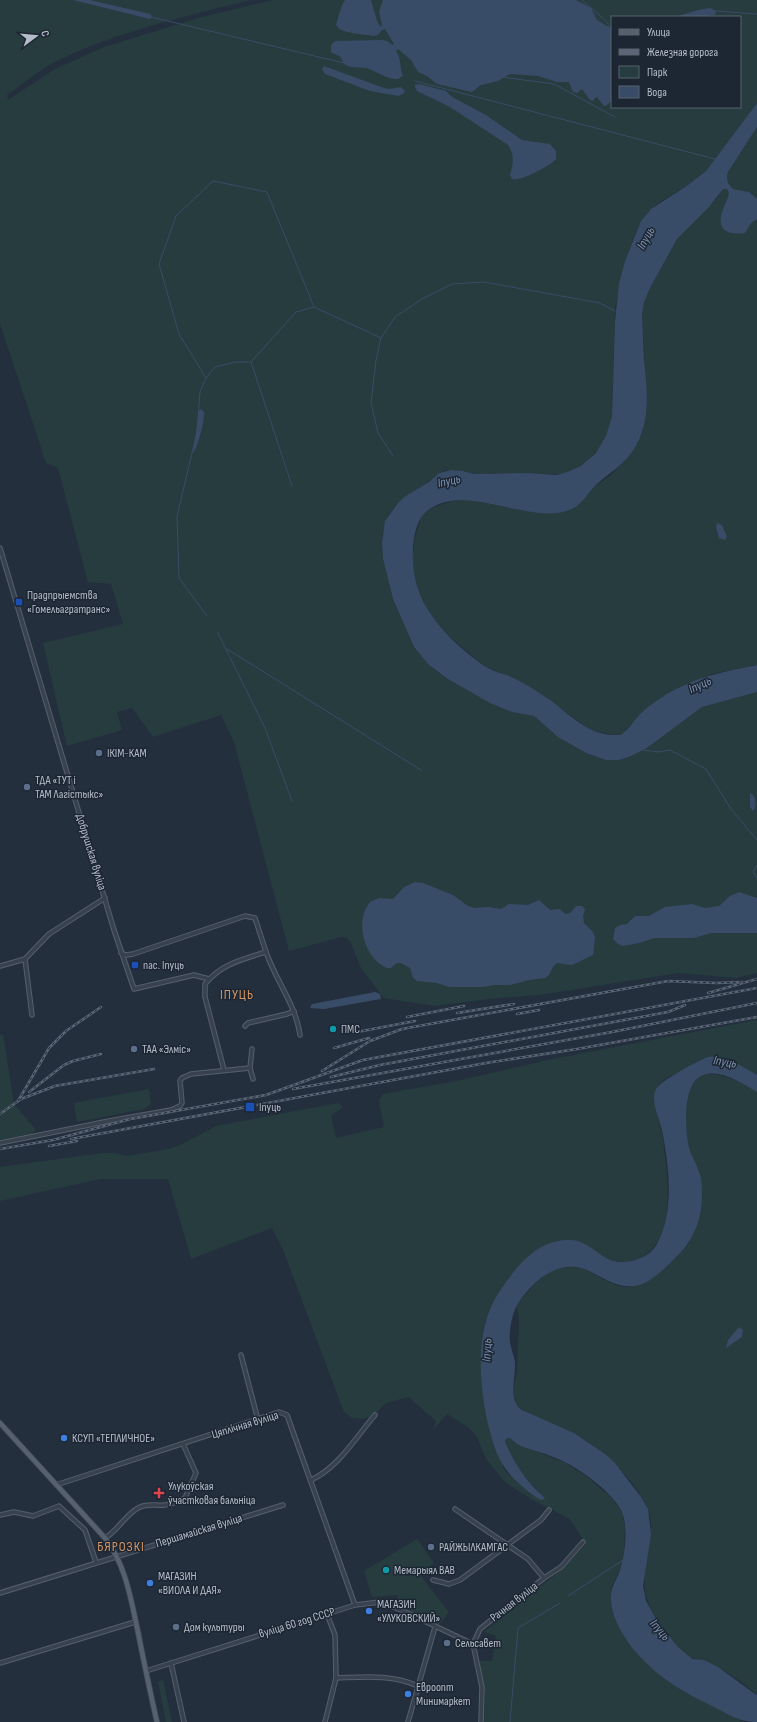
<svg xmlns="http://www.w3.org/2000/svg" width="757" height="1722" viewBox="0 0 757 1722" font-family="'Sofia Sans Condensed',sans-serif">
<rect width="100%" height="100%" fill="#242f3e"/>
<g fill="#263c3f" fill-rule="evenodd">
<path d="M0,0H251C186,16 115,32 55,62C38,71 23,84 7,95L8,100L55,69L104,47L198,18L273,0H757V103L706,171L688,185L657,204L646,214L638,228L625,261L615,309L612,417L607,436L600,448L583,465L562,474L490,473L477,475L463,471L446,470L439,473L429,482L404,497L398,503L388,516L382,534V542L383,559L393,599L414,647L429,665L442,675L471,692L516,713L534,716L558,737L586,753L606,760H619L629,757L647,748L702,707L757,692V973L736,978L679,973L539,995L489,999L434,1006L384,998L361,968L350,941L347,938L341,937L289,951L234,742L221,715L153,737L132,708L117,712L122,730L67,746L43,643L123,624L111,584L88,582L58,468L46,463L0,324ZM612,17H740V107H612Z"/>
<polygon points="757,127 757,665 712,674 678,688 645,710 622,734 615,735 594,731 585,726 541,694 511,677 491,669 479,662 443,631 430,615 418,589 413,569 413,551 415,537 421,519 424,514 434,507 452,501 468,500 542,513 562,512 580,504 592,489 612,474 629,455 642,433 647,407 642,315 646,296 677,239 718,197 726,181 728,172"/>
<path d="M757,1020V1075C737,1063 711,1051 690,1066C680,1074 660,1077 656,1090C650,1104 660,1120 662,1134C668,1175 682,1261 620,1262C614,1262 608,1259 603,1257C586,1252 570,1247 553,1243L534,1252L527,1257L490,1308L485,1324L482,1344V1387L490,1430L504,1469L507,1473L544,1497L521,1473L505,1442L506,1439L509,1438L522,1446L566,1463L586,1476L613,1499L622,1513L625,1527L624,1549L620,1569L612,1586L611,1593L615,1617L624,1637L630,1645L667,1681L682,1690L743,1722H484L485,1687L479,1661H492L496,1636L484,1632L561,1570L586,1544L570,1519L531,1499L505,1482L486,1459L477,1437L468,1427L447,1414L432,1431L436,1421L408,1397L386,1403L373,1416L361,1419L352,1418L344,1412L283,1250L272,1228L191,1259L168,1179H100L0,1201V1167L103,1153H114L128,1156L168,1149L180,1145L216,1126L338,1103L343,1107L331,1116L336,1138L384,1127L379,1101L383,1094L456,1081L557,1058Z"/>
<polygon points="3,1034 14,1104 36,1130 31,1134 0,1140 0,1036"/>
<path d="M706,1074C725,1073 741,1083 757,1092V1695C742,1681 723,1669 704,1661C699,1658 694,1659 689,1657C677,1650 666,1635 659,1623C637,1589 645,1576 650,1539C651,1530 652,1518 648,1509C635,1479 603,1450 575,1434C558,1424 536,1420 520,1408L516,1403L513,1391L517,1371L519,1320L517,1306C530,1287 552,1261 578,1267C588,1270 597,1276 605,1280C613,1284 623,1289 632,1286C639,1285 652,1273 659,1268C672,1259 685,1252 692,1237C702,1219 704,1195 700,1175C699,1167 693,1161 691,1153C684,1132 680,1082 706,1074Z"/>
<polygon points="149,1089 151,1104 144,1109 77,1122 74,1103"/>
<polygon points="417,1539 434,1563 419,1574 449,1612 439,1625 396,1605 398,1595 372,1597 364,1571"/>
<polygon points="163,1680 172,1722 166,1722 158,1682"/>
</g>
<g fill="#394c67">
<polygon points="73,0 90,0 150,14 152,17 150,19"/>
<path d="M345,0H371L377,21L381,27L382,24L379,12L383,0H576L591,8L597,20L612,29V100L607,105L604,106L597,97L595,98L593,101L590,100L582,89L577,93L573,92L569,82H557L538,76L510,74L498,81L481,85L472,92L437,84L427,76L418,72L411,60L398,49L396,51C402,60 399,67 403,76L398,79C387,80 377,71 366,68C359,67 350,69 344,64C342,61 342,58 339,56C336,54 334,54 331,52V45L335,41L383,40L387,41L392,45L394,44L385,29L382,30L378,35L374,36C365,34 340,34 336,25C339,16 340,8 345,0Z"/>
<polygon points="710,8 716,11 715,15 697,17 675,17 698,10"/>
<polygon points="324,66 381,87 388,89 401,87 405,91 403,94 398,96 370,91 325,74 322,69"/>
<path d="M419,84L446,91L452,97L486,115L522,140L550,144L556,151V159C550,166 520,182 512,179L510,175C513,164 515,155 508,145L450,107L417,91L415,87V85Z"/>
<path d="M757,103V127L728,172C726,179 727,184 733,189L749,192L757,199V219L751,223L745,233C739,234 732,234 726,231C713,222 727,204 729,193L727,189H723L709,207L677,239L649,290L644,303L642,315C643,330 643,344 644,359C647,391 652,423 632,452C622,466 609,473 597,484C588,492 583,504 572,509C530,528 460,477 424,514C414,525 412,546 413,560C414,596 433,622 459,646C469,654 478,663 490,669C496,672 501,673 507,675C519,680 530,687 541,694C566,709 585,736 616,735C620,735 622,735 624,732C629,729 632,723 636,719C641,712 648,707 655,702C689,678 718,673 757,665V692L702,707L647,748L629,757L619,760H606L586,753L558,737L534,716L512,712L490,703L448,679L429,665L414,647L393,599L383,559L382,542L385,521L398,503L404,497L429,482L439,473L451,470L463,471L474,474L528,473L557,475L567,472L581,466L596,453L606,436L612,417L615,321L619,284L625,261L641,221L651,209L688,185L706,171Z"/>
<path d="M201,409L204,412C205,419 198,447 193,453L199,411Z"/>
<polygon points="717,523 722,525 727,537 725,540 719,538 716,527"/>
<path d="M751,793C756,797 757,806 753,811L750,807V794Z"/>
<path d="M415,882L423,883L453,895L468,906L475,908L489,907L501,909L509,904L528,905L539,900L550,910L559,909L566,914L570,913L576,906H582L585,909L583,916L584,923L593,932L595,937L593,955L572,965L557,963L553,967L549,975L545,978L529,980L510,985H494L483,987H449L437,983L417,981L413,978L410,968L401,963H397L391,968H387C364,958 354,921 370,902L379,898L393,899L404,887Z"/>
<polygon points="739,892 757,898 757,933 711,933 694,938 654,938 639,943 623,946 618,944 613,939 615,928 620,925 627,924 635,916 649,916 665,907 692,904 705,908 719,906 730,896"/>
<polygon points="375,992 380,994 381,999 324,1009 310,1008 312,1004"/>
<path d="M708,1057C725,1055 743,1067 757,1075V1092C742,1084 725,1071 707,1074C681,1078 685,1129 689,1147C691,1155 695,1161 698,1169C702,1177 702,1187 702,1196C702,1220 693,1242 675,1258C664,1269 650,1284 634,1286C612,1289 597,1271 577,1267C552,1262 523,1290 514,1312C512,1318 510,1326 510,1332C508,1342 513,1352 515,1362C516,1378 507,1399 522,1410L574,1433L605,1454L615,1463L641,1497L648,1509L651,1534L643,1586L646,1601L656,1619L677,1646L687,1655L693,1659L704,1660L718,1667L755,1694L757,1695V1722C737,1722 727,1713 710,1705C698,1699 686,1693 675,1686C648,1669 614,1635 611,1601C610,1587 616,1582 620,1570C625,1553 629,1527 621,1510C611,1491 578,1467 558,1459C546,1453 533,1451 521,1446C516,1444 513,1440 509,1438L506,1439L505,1442C516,1465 524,1479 543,1496L545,1499L541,1500C535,1497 529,1492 523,1487C500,1468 495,1452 488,1424C480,1388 476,1344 490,1309C495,1297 504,1285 512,1274C526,1256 542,1242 565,1240C589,1238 599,1260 618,1262C632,1263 650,1257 657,1244C675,1209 669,1167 662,1130C659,1117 650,1102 656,1089C660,1081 699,1060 708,1057Z"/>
<polygon points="739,1327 743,1330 742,1337 726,1348 728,1340"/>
</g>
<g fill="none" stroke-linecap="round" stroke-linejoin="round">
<g stroke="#394c67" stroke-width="1">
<polyline points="582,0 606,21 612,30"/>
<polyline points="716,11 757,14"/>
<polyline points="151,17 344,63"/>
<polyline points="502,77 554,84 615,117"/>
<polyline points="415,81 715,159"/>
<polyline points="206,378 179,334 159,264 176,216 213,181 267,192 314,307 381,338"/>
<polyline points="393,456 378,433 371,403 376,360 381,338 395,317 422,299 452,284 484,282 600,303 615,311"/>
<polyline points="292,486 251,362 296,312 314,307"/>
<polyline points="207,616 179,578 177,516 197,432 200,392 206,378 215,367 235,362 251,362"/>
<polyline points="218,633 265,728 292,801"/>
<polyline points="227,649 421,770"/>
<polyline points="643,750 659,752 670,750 706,769 731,809 757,840"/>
<polyline points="757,865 753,872 757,878"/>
<polyline points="568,1596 623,1560"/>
<polyline points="510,1722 518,1628 560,1603"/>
</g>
<g stroke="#565f6c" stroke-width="5.5">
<g id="minor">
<polyline points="0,548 114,930 134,989 194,975 209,979"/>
<path d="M266,952C276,981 296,1005 300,1035"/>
<path d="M121,953L126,955L133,954L245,916L255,918L266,952C243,959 221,964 205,984V997L224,1070"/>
<polyline points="25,959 32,1015"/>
<polyline points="0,966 25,959 49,934 105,898"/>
<polyline points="245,1026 248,1023 287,1014 294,1011"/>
<polyline points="250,1068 253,1079"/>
<polyline points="0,1143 109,1121 171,1110 180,1106 182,1103 180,1081 182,1078 191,1074 250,1068 252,1049"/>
<polyline points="241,1355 258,1420"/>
<path d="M311,1480C338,1468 356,1437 375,1415"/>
<polyline points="56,1485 279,1412 287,1415 355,1605"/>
<polyline points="455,1509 528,1559 544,1578"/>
<polyline points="0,1515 14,1512 33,1516 59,1506 85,1530 96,1562"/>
<path d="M105,1538C119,1530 125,1514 140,1507C149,1503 155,1506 165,1505C172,1505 178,1501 185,1498L196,1473L183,1444"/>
<polyline points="433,1580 449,1584 460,1580 541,1520 549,1510"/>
<polyline points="0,1593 283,1505"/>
<polyline points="0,1663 135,1622"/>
<polyline points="171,1663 184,1722"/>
<polyline points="146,1671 355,1605 380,1602 401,1610 473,1644"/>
<path d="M336,1678C364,1677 392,1674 418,1686"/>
<polyline points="325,1722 336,1678 335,1635 327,1614"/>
<polyline points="408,1722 435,1627"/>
<polyline points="481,1722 482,1687 473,1644 480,1629 544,1578 561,1567 583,1542"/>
</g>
</g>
<g stroke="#414a57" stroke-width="6">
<path id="major" d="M0,1423L105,1538C126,1565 131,1600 138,1632C144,1662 150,1692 157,1722"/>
</g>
<use href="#minor" stroke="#38414e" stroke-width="3.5"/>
<use href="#major" stroke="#56606e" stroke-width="4.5"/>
<g stroke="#5a6575" stroke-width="2.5">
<g id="rail">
<polyline points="708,993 757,979"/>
<polyline points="457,1013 514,1004"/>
<polyline points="517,1014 539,1010"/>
<polyline points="407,1017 464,1006"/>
<polyline points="357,1032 415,1021"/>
<polyline points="334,1048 369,1038"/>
<polyline points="322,1071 370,1041 402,1029 668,981 716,983 742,982"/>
<polyline points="331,1077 380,1065 668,1012 685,1005"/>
<polyline points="293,1089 612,1032 757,1003"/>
<polyline points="29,1092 64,1065 73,1061 101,1054"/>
<polyline points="18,1101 49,1048 66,1031 101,1007"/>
<polyline points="0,1114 21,1099 55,1086 154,1069"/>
<polyline points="71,1139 486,1063 577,1049 757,1017"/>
<polyline points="49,1146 77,1141"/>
<polyline points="0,1149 53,1140 130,1119 266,1095 363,1060 757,988"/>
</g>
</g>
<use href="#rail" stroke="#1d2633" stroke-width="1" stroke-dasharray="3" stroke-linecap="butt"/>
</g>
<g fill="#1a4fb4" stroke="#1d2633" stroke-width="1.5">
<rect x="15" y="598" width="8" height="8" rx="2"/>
<rect x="131" y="961" width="8" height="8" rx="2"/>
<rect x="245" y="1102" width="10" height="10" rx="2"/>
</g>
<g fill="#5c6f8a" stroke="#1d2633" stroke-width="1.5">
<circle cx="99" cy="753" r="4"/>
<circle cx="27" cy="787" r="4"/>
<circle cx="134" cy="1049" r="4"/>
<circle cx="431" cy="1547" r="4"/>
<circle cx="176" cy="1627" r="4"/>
<circle cx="447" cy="1643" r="4"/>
</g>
<g fill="#0f9aa8" stroke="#1d2633" stroke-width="1.5">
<circle cx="333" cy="1029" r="4"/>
<circle cx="386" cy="1570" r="4"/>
</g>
<g fill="#3f7fe0" stroke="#1d2633" stroke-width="1.5">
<circle cx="64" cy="1438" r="4"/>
<circle cx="150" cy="1583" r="4"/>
<circle cx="369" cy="1611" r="4"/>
<circle cx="408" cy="1694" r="4"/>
</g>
<path fill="#e0444e" stroke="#1d2633" stroke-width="1.5" d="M157 1487h4v4h4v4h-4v4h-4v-4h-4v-4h4z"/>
<g text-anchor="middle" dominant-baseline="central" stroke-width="3" stroke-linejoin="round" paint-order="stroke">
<g font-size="12" fill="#b4bcc9" stroke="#1d2633" text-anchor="start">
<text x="27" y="595">Прадпрыемства<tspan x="27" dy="14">«Гомельагратранс»</tspan></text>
<text x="107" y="753">ІКІМ-КАМ</text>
<text x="35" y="780">ТДА «ТУТ і<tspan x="35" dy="14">ТАМ Лагістыкс»</tspan></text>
<text x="143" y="965">пас. Іпуць</text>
<text x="341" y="1029">ПМС</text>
<text x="142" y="1049">ТАА «Элміс»</text>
<text x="259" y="1107">Іпуць</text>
<text x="72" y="1438">КСУП «ТЕПЛИЧНОЕ»</text>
<text x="168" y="1486">Улукоўская<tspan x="168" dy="14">ўчастковая бальніца</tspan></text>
<text x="439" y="1547">РАЙЖЫЛКАМГАС</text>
<text x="394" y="1570">Мемарыял ВАВ</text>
<text x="158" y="1576">МАГАЗИН<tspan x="158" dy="14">«ВИОЛА И ДАЯ»</tspan></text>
<text x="377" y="1604">МАГАЗИН<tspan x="377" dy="14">«УЛУКОВСКИЙ»</tspan></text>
<text x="184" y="1627">Дом культуры</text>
<text x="455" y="1643">Сельсавет</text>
<text x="416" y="1687">Евроопт<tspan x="416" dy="14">Минимаркет</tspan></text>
</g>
<g font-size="12" fill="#b4bcc9" stroke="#1d2633">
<text transform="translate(91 852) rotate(73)">Добрушская вуліца</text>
<text transform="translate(245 1425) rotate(-17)">Цяплічная вуліца</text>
<text transform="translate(199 1531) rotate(-17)">Першамайская вуліца</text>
<text transform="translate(514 1602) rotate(-38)">Рачная вуліца</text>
<text transform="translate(297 1623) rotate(-17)">вуліца 60 год СССР</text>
</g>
<g font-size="13" font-style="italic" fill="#7c92b1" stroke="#1d2633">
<text transform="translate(646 238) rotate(-61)">Іпуць</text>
<text transform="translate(449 481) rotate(-12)">Іпуць</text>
<text transform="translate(700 685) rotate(-25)">Іпуць</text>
<text transform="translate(725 1062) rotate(10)">Іпуць</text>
<text transform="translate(487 1350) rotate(-87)">Іпуць</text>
<text transform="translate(660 1630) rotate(49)">Іпуць</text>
</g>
<g font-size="14" letter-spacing="1" fill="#d59563" stroke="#1d2633">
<text x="237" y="994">ІПУЦЬ</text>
<text x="121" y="1546">БЯРОЗКІ</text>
</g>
</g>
<rect x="611" y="16" width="130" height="92" fill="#1d2633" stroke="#59626f"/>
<rect x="619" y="29" width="20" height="6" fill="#56606e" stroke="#59626f"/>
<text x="647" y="36" font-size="12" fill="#b4bcc9">Улица</text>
<rect x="619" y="49" width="20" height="6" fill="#5a6575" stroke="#59626f"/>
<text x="647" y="56" font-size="12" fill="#b4bcc9">Железная дорога</text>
<rect x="619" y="66" width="20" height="12" fill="#263c3f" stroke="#59626f"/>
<text x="647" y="76" font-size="12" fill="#b4bcc9">Парк</text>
<rect x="619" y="86" width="20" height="12" fill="#394c67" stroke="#59626f"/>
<text x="647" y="96" font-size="12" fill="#b4bcc9">Вода</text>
<g transform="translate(36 36) rotate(74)" stroke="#1d2633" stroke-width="3" paint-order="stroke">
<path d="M0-3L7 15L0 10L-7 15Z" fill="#b4bcc9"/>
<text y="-6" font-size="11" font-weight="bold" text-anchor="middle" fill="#b4bcc9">С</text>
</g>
</svg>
